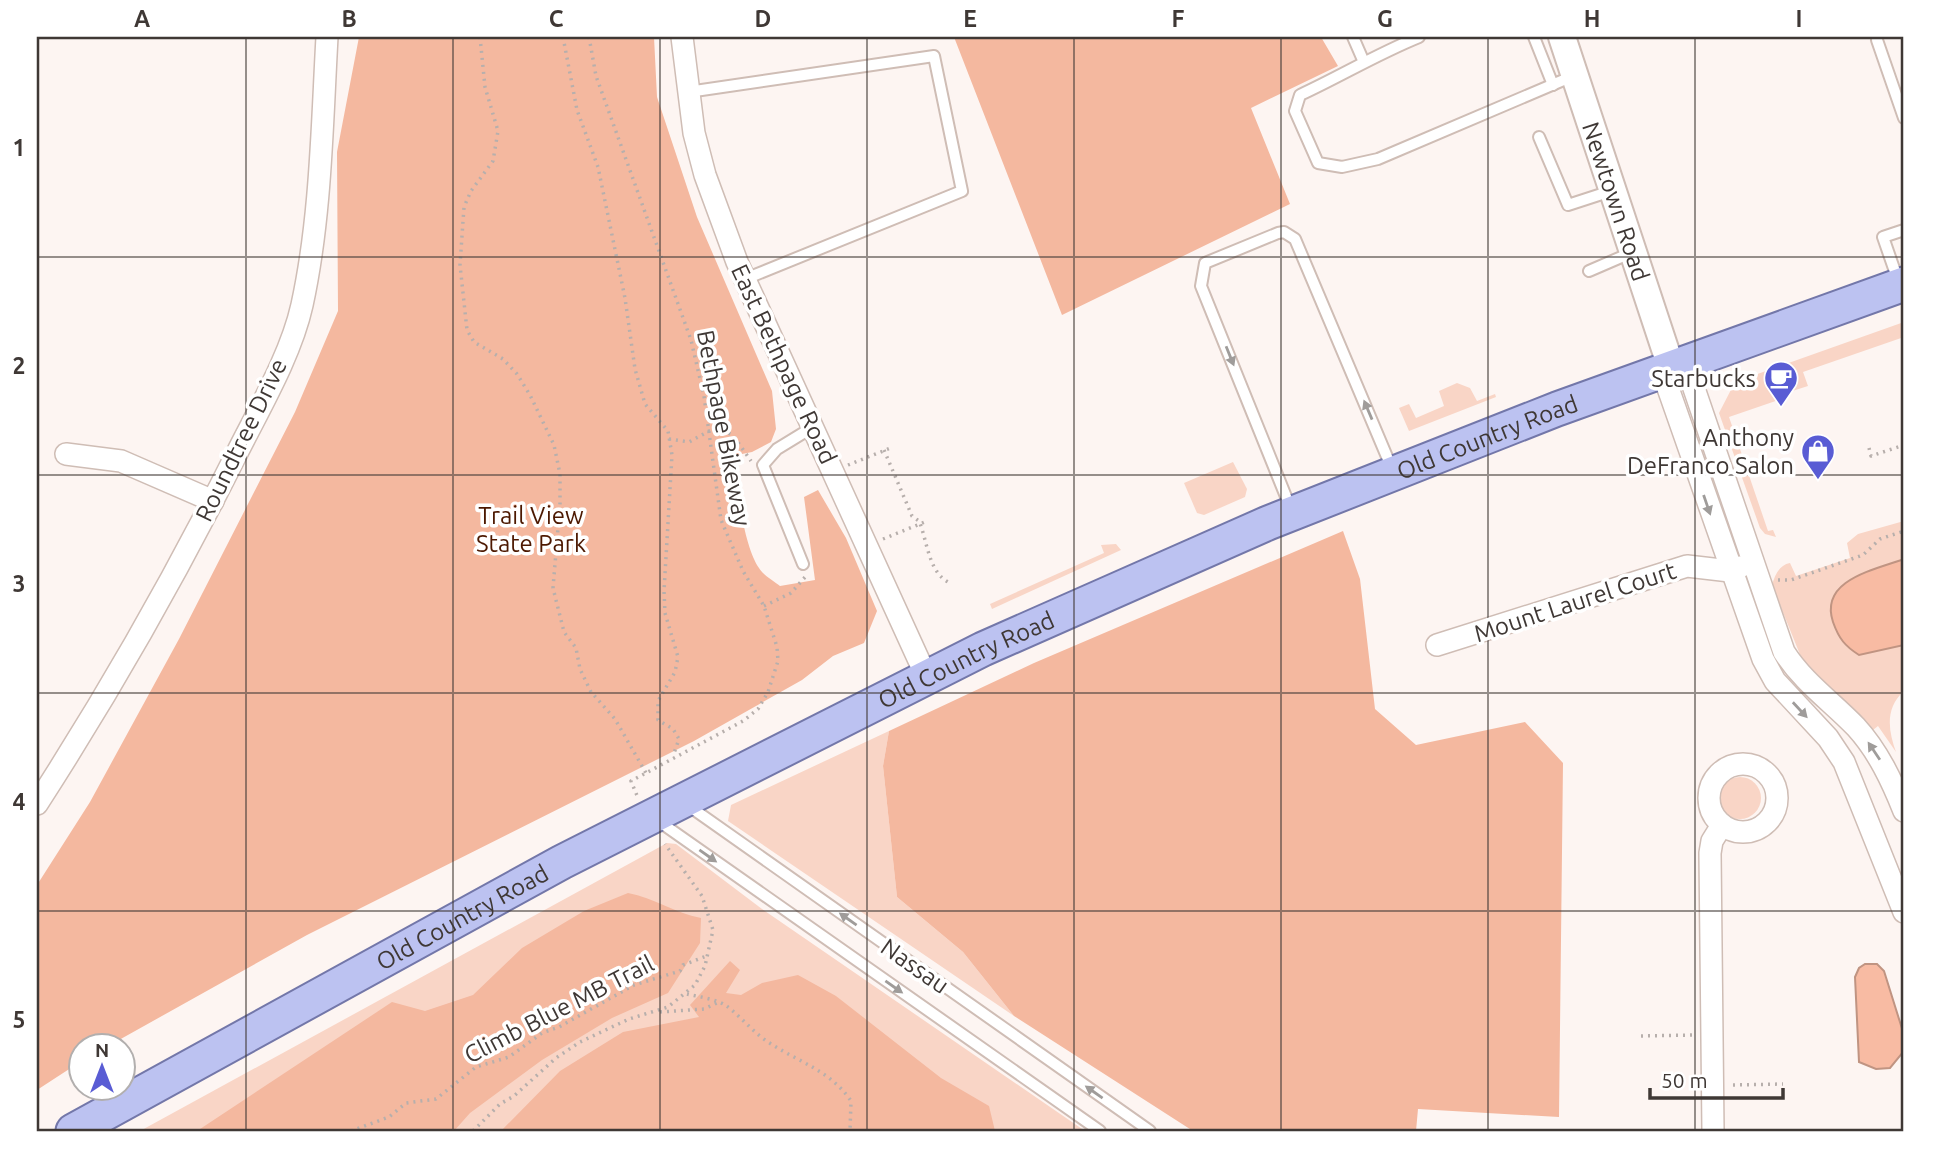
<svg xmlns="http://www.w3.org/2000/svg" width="1941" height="1168" viewBox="0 0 1941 1168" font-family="Ubuntu,sans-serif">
<rect width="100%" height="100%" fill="#fdf5f2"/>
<g fill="#f9d5c6">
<polygon points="1904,322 1904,337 1803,372 1808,386 1783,394 1784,398 1729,417 1768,531 1773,530 1776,537 1765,534 1760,528 1719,413 1735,382"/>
<polygon points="1457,383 1470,388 1477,401 1495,394 1496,397 1409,431 1399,408 1409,404 1416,418 1444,406 1439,391"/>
<polygon points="1233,462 1247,489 1245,497 1204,515 1197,513 1184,483"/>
<path d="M1904,521V691C1885,708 1888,730 1896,752L1878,726L1873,730L1803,662L1772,585C1775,575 1779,565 1790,563L1796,576L1850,558L1847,543L1858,534Z"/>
<polygon points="1116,544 1121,550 992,609 990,604 1104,553 1101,545"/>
<polygon points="889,731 883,766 897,897 963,952 1014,1016 728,821 731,805"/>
<circle cx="1740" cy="798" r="21"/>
<polygon points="667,843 676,844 762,909 1085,1131 140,1131"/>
</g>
<g fill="#f4b89f">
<path d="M359,37H654L657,97L697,217L772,391L776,429L771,442L752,452L737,455C734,480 744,547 759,568C763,575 774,581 780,586L815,580L804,497L818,490L846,538L877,611L864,643L833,656L802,680L694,741L307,935L110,1045L80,1046V1062L37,1090V885L90,802L179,639L295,412L338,311L337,152Z"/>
<polygon points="1321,37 1338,66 1251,108 1290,204 1062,315 954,37"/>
<polygon points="1343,531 1360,579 1375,709 1416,745 1525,722 1563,763 1559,1117 1418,1109 1416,1131 1193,1131 1014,1016 963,952 897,897 883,766 889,731 1034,663"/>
<path d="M628,893C654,898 675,913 701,918L700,943L668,993L612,1018L542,1060L470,1113L454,1131H197L392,1002L425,1011L473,995L522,948L584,911Z"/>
<polygon points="730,961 740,970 726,993 741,995 762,983 798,975 836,996 941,1078 989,1106 995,1131 501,1131 560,1071 623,1032 699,1017 690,1005"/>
</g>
<g fill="#f8bba3" stroke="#c09482" stroke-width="2">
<path d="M1904,559V645L1859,655C1845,646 1839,639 1833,622C1819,580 1874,570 1904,559Z"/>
<polygon points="1865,964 1877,964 1884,971 1904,1035 1904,1051 1890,1068 1876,1069 1859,1062 1855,977 1859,968"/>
</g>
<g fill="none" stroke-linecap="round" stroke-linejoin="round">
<g stroke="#cfbdb5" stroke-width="14">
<g id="service">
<polyline points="1353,37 1363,60"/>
<path d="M1419,37C1377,54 1341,76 1300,95L1295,111L1318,163L1342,167L1378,159L1573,76"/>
<polyline points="1534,37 1553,85"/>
<polyline points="1877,40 1904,118"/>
<polyline points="688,92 934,56 962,191 745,279"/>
<polyline points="1539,137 1568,205 1611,191"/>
<polyline points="1589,271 1633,252"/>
<polyline points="1899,283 1883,237 1904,230"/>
<polyline points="1291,509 1201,286 1205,263 1278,233 1284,232 1295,239 1393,471"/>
<polyline points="803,564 763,465 777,449 813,427"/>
<polyline points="686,804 1150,1131"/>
<polyline points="657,820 1100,1131"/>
</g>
</g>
<g stroke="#cfbdb5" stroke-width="24">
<g id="minor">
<polyline points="682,37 694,133 705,175 737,262 927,678"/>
<path d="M1685,362L1784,652C1804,683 1831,701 1856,727C1878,751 1892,781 1904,811"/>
<polyline points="1662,371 1763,659 1775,681 1828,738 1844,762 1904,912"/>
<polyline points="66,454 121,461 213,501"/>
<polyline points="1437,645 1687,566 1730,571 1740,567"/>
<circle cx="1743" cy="798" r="34"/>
<path d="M37,804C110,691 176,575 236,455C259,409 291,355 302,305C321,218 322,125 327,37"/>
<polyline points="1713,1131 1710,853 1712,841 1722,825"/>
</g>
</g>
<g stroke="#cfbdb5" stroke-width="30">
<g id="tertiary">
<path id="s1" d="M1562,37L1671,367"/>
</g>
</g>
<g stroke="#7377a9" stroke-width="37">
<g id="primary">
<path id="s2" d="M73,1131L562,862L983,649L1268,523L1557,409L1904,284"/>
</g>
</g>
<g stroke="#b7afac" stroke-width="3.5" stroke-dasharray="2 5" stroke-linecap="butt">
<polyline points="480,37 485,87 498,131 493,161 471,191 464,207 460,265 467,330 474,342 503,359 517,374 530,395 554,445 560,474 560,504 553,588 564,632 576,648 580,669 591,692 615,719 646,773"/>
<polyline points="563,37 577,110 598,167 625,298 635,369 645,404 668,431 672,455 664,591 665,613 678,657 675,672 658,701 658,720 673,729 679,739 673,756"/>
<polyline points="589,37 596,76 691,340 704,396 721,520 743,571 764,606 777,647 778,661 768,692 758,709 743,721 631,781 638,798"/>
<polyline points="669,439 689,442 709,431 724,431 733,435 751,461"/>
<polyline points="1869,448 1871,456 1904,445"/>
<path d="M884,450L912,516L919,521C927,539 928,571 948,582"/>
<polyline points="848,465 893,447"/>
<polyline points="883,539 925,522"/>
<polyline points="1778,580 1791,580 1863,555 1880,539 1904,531"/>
<polyline points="764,606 791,593 806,576"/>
<path d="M687,994C699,997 718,999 728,1007C742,1018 753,1032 768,1042C798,1062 830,1070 851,1101L850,1131"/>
<polyline points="660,1012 704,1009 717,1003"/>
<polyline points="1641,1036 1692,1035"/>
<polyline points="1733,1085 1783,1084"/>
<polyline points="351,1131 389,1117 406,1103 436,1099 476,1067 509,1057 542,1033 559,1027 634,985 680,971 683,965 709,955"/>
<polyline points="473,1131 500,1104 514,1096 556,1058 580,1042 629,1019 668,1007 695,985 705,966 713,930 702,896 665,844"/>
</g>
<use href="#service" stroke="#fff" stroke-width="10"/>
<use href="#minor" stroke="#fff" stroke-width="21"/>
<use href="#tertiary" stroke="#fff" stroke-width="26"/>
<use href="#primary" stroke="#bcc2f1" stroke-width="33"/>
</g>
<defs><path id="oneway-solid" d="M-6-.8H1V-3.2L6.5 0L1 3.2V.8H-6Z" transform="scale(1.75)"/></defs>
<g fill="#9f9c9a">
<use href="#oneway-solid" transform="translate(1230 356) rotate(68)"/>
<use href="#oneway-solid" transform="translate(1368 410) rotate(-113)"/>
<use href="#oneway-solid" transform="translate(1707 505) rotate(71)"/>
<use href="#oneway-solid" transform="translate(1800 710) rotate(47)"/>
<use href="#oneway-solid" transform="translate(1874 751) rotate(-124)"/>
<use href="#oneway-solid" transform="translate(708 856) rotate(35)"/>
<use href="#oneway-solid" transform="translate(848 919) rotate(-145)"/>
<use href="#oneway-solid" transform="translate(894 987) rotate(35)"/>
<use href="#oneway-solid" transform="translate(1094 1092) rotate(-145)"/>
</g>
<path fill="none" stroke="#3f3835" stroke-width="2" stroke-opacity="0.55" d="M246,37V1131M453,37V1131M660,37V1131M867,37V1131M1074,37V1131M1281,37V1131M1488,37V1131M1695,37V1131M37,257H1904M37,475H1904M37,693H1904M37,911H1904"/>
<defs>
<g id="cafe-pin" transform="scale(1.75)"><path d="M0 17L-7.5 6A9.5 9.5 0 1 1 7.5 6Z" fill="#595cd4" stroke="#fff"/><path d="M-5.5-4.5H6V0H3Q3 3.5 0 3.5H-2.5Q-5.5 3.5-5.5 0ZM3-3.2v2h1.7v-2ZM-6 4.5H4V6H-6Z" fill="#fff"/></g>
<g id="shop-pin" transform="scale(1.75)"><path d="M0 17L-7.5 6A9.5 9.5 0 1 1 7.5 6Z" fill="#595cd4" stroke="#fff"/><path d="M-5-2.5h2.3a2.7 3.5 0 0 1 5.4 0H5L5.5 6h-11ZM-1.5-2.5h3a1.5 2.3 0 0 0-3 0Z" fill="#fff"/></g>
</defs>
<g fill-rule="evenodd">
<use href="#cafe-pin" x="1781" y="378"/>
<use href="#shop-pin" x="1818" y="451"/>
</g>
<g text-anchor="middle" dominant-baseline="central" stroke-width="7" stroke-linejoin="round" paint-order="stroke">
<g font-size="24" fill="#3f3835" stroke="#fff">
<text stroke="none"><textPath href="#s1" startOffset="173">Newtown Road</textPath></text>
<text transform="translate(784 364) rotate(65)">East Bethpage Road</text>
<text transform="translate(724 428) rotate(79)">Bethpage Bikeway</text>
<text stroke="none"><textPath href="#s2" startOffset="1577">Old Country Road</textPath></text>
<text transform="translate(241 440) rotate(-64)">Roundtree Drive</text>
<text transform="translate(1575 602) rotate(-18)">Mount Laurel Court</text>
<text stroke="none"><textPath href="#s2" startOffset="1010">Old Country Road</textPath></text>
<text stroke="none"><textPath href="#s2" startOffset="444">Old Country Road</textPath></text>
<text transform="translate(915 966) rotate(35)">Nassau</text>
<text transform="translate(559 1009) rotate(-27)">Climb Blue MB Trail</text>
</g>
<g font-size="24" fill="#3f3835" stroke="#fff" text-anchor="end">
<text x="1756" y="378">Starbucks</text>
<text x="1794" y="437">Anthony<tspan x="1794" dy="28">DeFranco Salon</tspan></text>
</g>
<g font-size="24" fill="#4c1800" stroke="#fff">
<text x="531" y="515">Trail View<tspan x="531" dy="28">State Park</tspan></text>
</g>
</g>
<rect width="1941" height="1168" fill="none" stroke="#ffffff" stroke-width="77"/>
<g transform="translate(102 1067)"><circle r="33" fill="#ffffff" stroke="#b2afae" stroke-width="2"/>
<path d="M0-5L12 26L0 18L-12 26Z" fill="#595cd4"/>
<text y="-10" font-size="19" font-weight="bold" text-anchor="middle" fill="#3f3835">N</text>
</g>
<path d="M1650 1088v10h133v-10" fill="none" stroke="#3f3835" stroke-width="3.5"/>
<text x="1661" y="1088" font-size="21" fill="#3f3835" stroke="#ffffff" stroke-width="5" paint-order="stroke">50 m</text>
<rect x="38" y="38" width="1864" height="1092" fill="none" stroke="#3f3835" stroke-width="2.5"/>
<g font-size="23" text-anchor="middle" font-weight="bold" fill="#3f3835">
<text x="142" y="27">A</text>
<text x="349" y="27">B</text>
<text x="556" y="27">C</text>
<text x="763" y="27">D</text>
<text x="970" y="27">E</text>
<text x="1178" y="27">F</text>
<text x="1385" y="27">G</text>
<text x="1592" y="27">H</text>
<text x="1799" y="27">I</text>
<text x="19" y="156">1</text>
<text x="19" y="374">2</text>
<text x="19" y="592">3</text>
<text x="19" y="810">4</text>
<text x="19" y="1028">5</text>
</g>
</svg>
